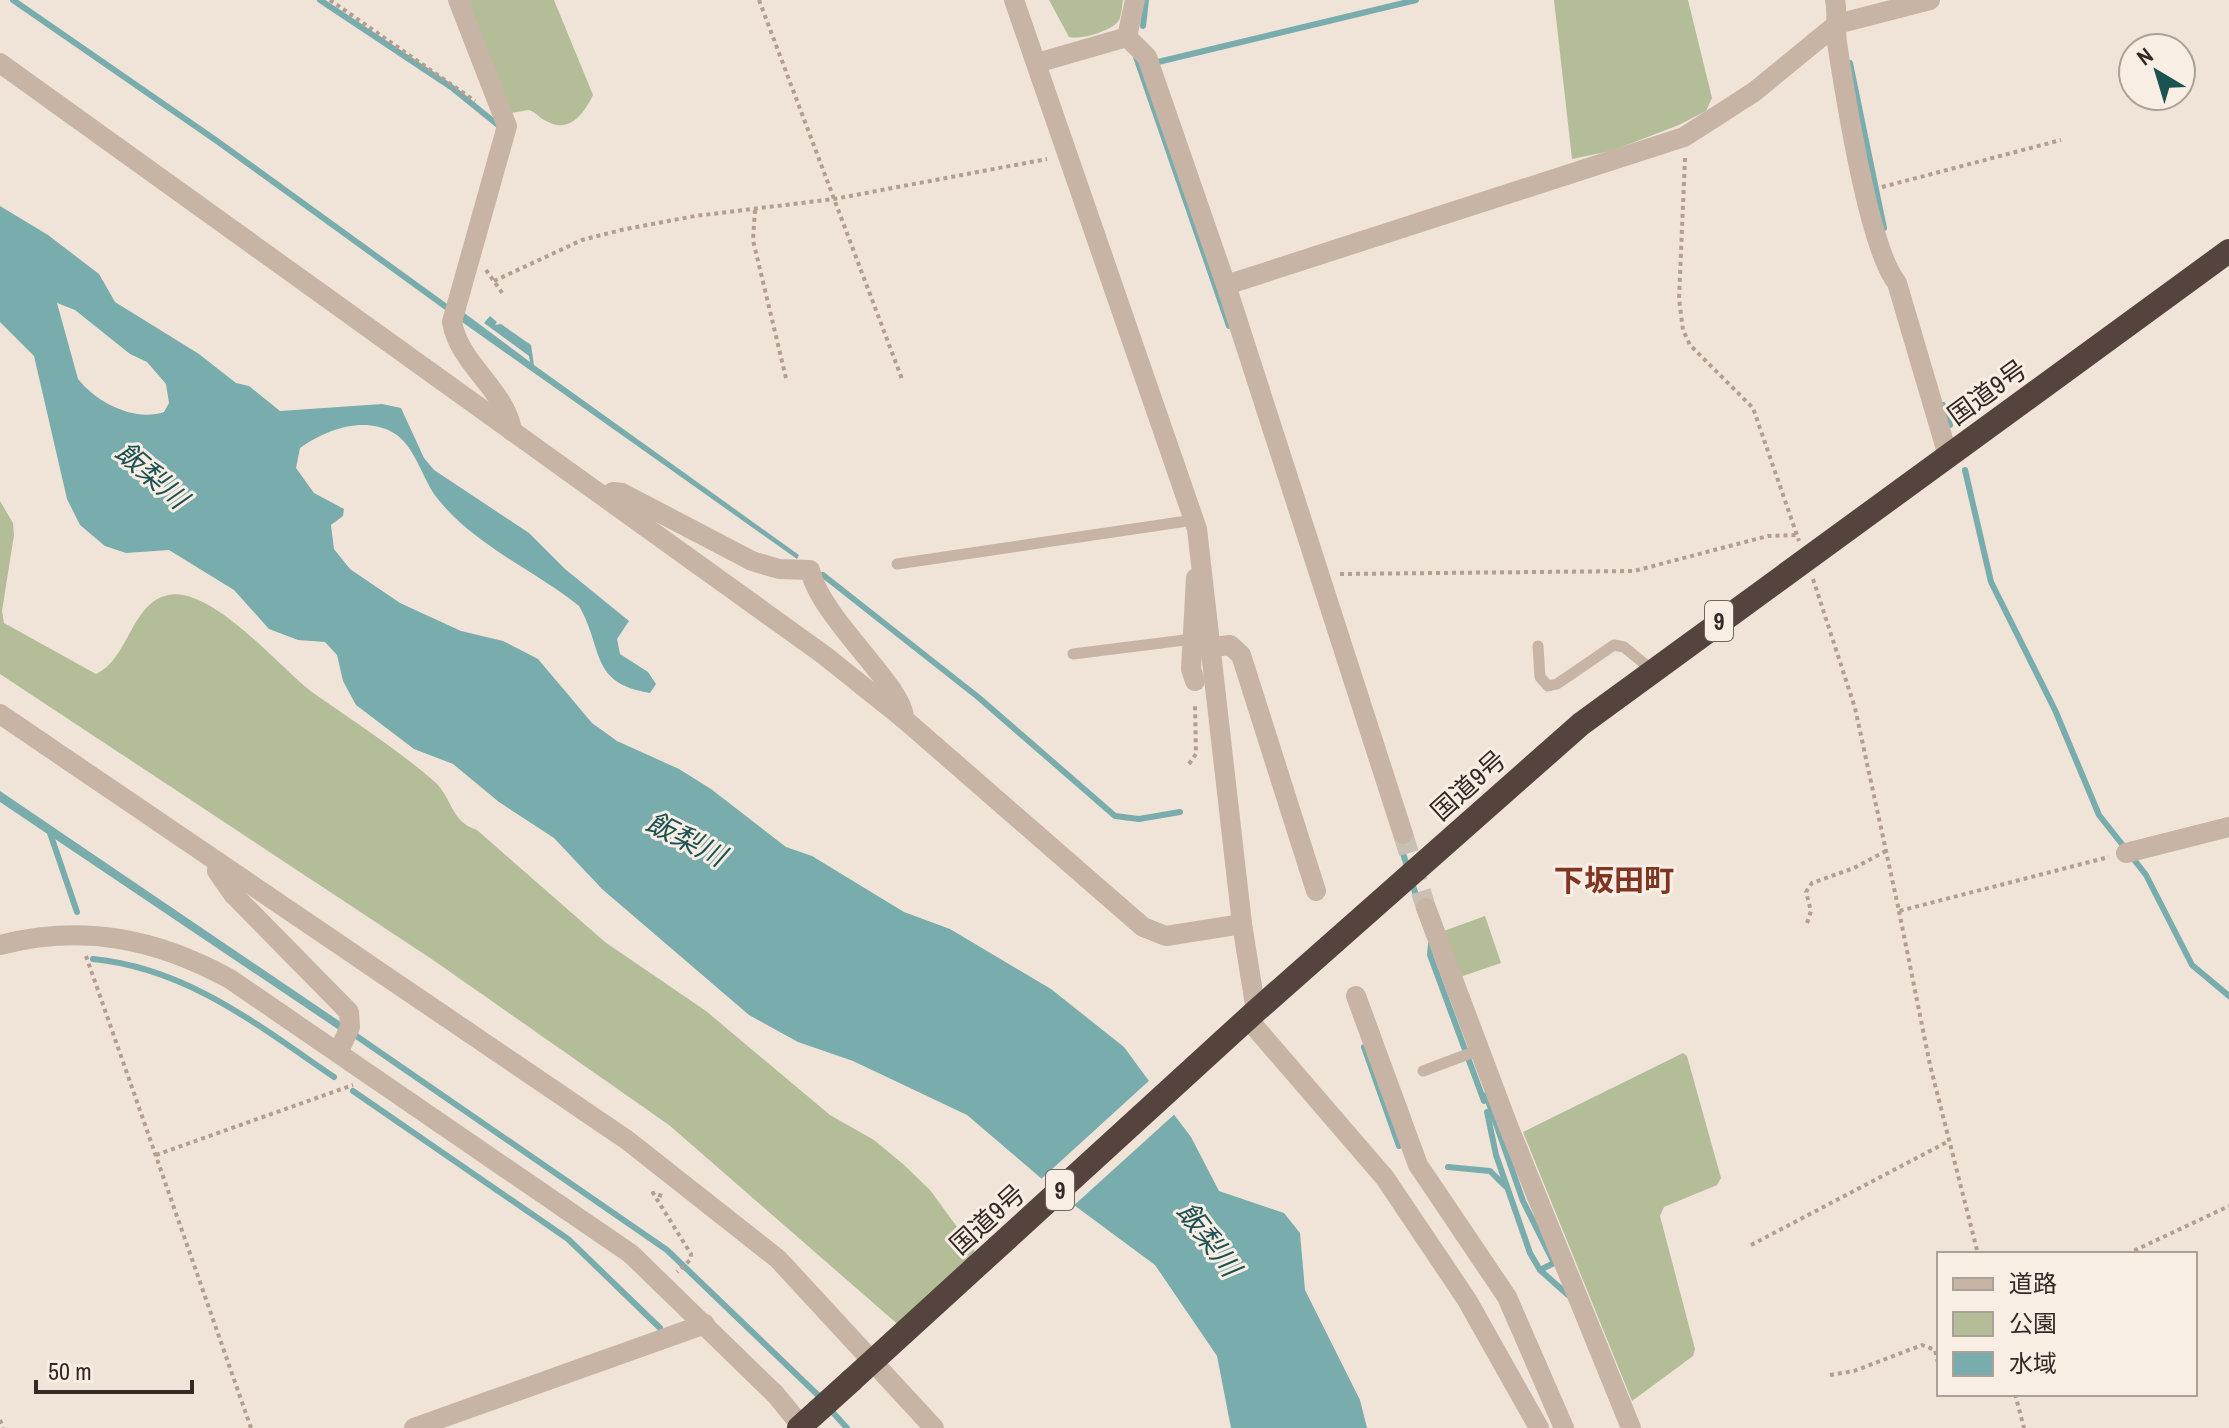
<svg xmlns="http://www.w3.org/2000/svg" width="2229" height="1428" viewBox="0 0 2229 1428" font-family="'Archivo Narrow','Noto Sans JP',sans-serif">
<rect width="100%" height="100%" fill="#f0e4d9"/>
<g fill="#b3be99">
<path d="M468,0H554L593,95C584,114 569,134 546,121C539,118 537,113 529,110L511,113Z"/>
<path d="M1049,0H1123C1122,6 1122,14 1119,20C1113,31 1081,40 1069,37Z"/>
<polygon points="1554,0 1688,0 1712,98 1706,111 1679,125 1611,151 1572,159"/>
<path d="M0,501L13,523L14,535L2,611L4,623L96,674C129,659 131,603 168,595C212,586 279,667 312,692C353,721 397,749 435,782C452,798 451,822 477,830L605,942L706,1011L830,1115L874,1140L903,1164L930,1190L979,1257L902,1328L669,1125L433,960L0,674Z"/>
<polygon points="1485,916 1501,963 1457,978 1441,932"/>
<polygon points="1683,1053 1687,1056 1721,1178 1717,1185 1664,1207 1660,1216 1695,1349 1693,1356 1632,1401 1523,1132"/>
</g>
<g fill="#79acac" fill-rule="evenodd">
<path d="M0,206L48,235L99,274L115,302L199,354L236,383L249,386L280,411L382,404L401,408L424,458L434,470L529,533L565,569L629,621L617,639L620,654L648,672L656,684L650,693C589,683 604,649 579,606C534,570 474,545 437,498C422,479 415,444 392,432C363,416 325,430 300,448L296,468L314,493L344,509L343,516L331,525L334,549L350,569L400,603L461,631L503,641L538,659L592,723L617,741L679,769L711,789L786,847L812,856L904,912L950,929L1051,989L1124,1047L1160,1096L1056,1191L967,1115L853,1061L798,1042L749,1015L602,889L554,838L499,802L453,764L414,749L356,705L343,681L337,655L325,642L298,640L269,629L234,590L169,550L126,553L105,546L80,525L67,499L34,356L0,322ZM57,303L75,310L130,354L147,362L166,384L169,403L164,412C135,422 97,403 78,379Z"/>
<polygon points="463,312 530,362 529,356 484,323 490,316 497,322 495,325 501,324 531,345 534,365 799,555 797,559 462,322"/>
<polygon points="0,791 345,1025 342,1032 0,802"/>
<polygon points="1163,1100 1191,1137 1219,1191 1284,1213 1300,1233 1305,1290 1360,1400 1367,1428 1231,1428 1217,1356 1155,1265 1059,1194"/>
</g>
<polygon fill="#f0e4d9" points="1152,1078 1177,1112 1071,1208 1039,1181"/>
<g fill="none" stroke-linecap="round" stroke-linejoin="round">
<g stroke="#79acac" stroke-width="6">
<polyline points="13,0 217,141 449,309"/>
<polyline points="320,0 451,87 498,125"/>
<polyline points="1143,26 1146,0"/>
<polyline points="1136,57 1229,326"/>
<polyline points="1158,62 1416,0"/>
<polyline points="1850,63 1884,228"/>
<polyline points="1943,405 1950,425"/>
<polyline points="1965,470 1991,582 2055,710 2099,815 2125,848"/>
<polyline points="823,575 978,697 1115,816 1139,819 1180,812"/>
<polyline points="50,833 77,912"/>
<polyline points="1398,838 1408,869"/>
<polyline points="2132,857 2146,875 2192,965 2229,996"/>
<polyline points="1411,880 1420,907"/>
<polyline points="1431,944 1430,955 1484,1101"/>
<path d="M93,959C187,968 259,1026 334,1077"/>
<polyline points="352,1033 667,1250 821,1398"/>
<polyline points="1364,1047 1399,1146"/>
<polyline points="353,1091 568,1239 660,1328"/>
<polyline points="1486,1095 1523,1201 1554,1263 1540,1270"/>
<polyline points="1487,1112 1496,1155 1530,1253 1540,1270 1568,1295"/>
<polyline points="1448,1167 1490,1171 1505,1186"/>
<polyline points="828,1407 847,1428"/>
</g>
<polyline stroke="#cabfb5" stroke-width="20" stroke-dasharray="20 10" stroke-linecap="butt" points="1403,834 1426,908"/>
<g stroke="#b39e90" stroke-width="4" stroke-dasharray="4 4" stroke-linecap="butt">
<polyline points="330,0 475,101"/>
<polyline points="759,0 902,379"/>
<polyline points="1685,158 1679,299 1683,330 1690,345 1753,408 1799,541"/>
<polyline points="1882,187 2061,140"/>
<polyline points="755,210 753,240 786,378"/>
<polyline points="486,270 503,294"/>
<polyline points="494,281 582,240 621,230 695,216 834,199 1047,159"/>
<polyline points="1340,574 1634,571 1768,536 1797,535"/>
<polyline points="1813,579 1855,708 1899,911 2109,857"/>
<polyline points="1189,764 1196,754 1195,706"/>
<polyline points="1899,911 1930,1065 1978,1254"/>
<polyline points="1807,923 1811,911 1806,892 1812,883 1854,868 1886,851"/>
<polyline points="86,956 251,1428"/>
<polyline points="156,1155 353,1085"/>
<polyline points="662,1196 653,1193 691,1254 690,1260 677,1272"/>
<polyline points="1751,1245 1949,1141"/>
<polyline points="2127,1254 2229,1206"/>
<polyline points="1830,1375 1854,1371 1922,1345 1935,1350 1939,1367"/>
<polyline points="2015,1394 2024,1428"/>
<polyline points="0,1420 3,1428"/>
</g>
<g stroke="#c7b4a5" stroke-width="11">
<polyline points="897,564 1194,520"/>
<polyline points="1538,646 1540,677 1548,686 1557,684 1614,645 1624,647 1652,670"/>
<polyline points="1073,654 1193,639"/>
<polyline points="1423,1071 1479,1050"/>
</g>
<g stroke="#c7b4a5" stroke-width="20">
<path d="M458,0L507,126L452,322C459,364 506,390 512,431"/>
<polyline points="1014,0 1197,529 1242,924 1256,1011"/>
<path d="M1835,0C1838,14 1835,29 1837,43C1845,94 1869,249 1897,283L1948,456"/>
<polyline points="1127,37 1147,57 1226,285 1684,137 1754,92 1837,24 1930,0"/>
<polyline points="0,63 824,655 904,719 1143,927 1166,936 1242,924"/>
<polyline points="1037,63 1127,37 1135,0"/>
<polyline points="1226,285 1403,834"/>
<path d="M605,497L613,492L622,493L752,561L779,569L810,570C821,619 905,687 904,719"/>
<polyline points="1213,647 1230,645 1241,655 1316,891"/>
<polyline points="1195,681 1191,669 1196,578"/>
<polyline points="0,714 627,1140 778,1259 934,1428"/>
<polyline points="2126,853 2229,827"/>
<polyline points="218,862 217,871 233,894 349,1012 350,1027 338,1053"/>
<polyline points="1426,908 1509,1128 1631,1428"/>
<path d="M0,945C83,924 155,938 230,979L631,1254L776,1395L803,1428"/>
<polyline points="1356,996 1418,1165 1507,1297 1564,1428"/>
<polyline points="1248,1019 1385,1178 1467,1300 1539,1428"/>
<polyline points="414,1428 705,1324"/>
</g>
<polyline stroke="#54443d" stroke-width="24" points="852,1380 1256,1011 1581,724 2229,251"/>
<polyline stroke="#54443d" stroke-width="24" points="799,1428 852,1380"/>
</g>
<g text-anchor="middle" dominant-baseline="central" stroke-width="6" stroke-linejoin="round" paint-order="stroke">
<g fill="#f8eee4" stroke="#6e655f" stroke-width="2">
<rect x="1705" y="601" width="28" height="40" rx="6"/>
<rect x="1046" y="1170" width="28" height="40" rx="6"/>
</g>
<g font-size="24" font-weight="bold" fill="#332a26">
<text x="1719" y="621">9</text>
<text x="1060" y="1190">9</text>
</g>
<g font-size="26" fill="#332a26" stroke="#f8eee4">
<text transform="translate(1987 392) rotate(-36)">国道9号</text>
<text transform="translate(1468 785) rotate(-42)">国道9号</text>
<text transform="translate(987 1219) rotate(-42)">国道9号</text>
</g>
<g font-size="28" font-style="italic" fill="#1d5253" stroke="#f8eee4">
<text transform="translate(152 475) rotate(41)">飯梨川</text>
<text transform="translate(686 839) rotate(27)">飯梨川</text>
<text transform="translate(1209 1239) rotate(53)">飯梨川</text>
</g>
<g font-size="30" font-weight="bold" fill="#803522" stroke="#f8eee4">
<text x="1614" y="880">下坂田町</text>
</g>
</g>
<rect x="1937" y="1252" width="260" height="144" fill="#f8eee4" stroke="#a9a098" stroke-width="2"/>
<rect x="1953" y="1278" width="40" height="12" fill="#c7b4a5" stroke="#a9a098" stroke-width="2"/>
<text x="2009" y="1292" font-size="24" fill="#332a26">道路</text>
<rect x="1953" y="1312" width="40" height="24" fill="#b3be99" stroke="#a9a098" stroke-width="2"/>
<text x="2009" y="1332" font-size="24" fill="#332a26">公園</text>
<rect x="1953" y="1352" width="40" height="24" fill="#79acac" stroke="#a9a098" stroke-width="2"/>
<text x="2009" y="1372" font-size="24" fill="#332a26">水域</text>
<g transform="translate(2157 72) rotate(322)"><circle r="38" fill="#f8eee4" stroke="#a9a098" stroke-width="2"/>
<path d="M0-6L14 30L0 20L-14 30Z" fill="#1d5253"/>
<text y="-12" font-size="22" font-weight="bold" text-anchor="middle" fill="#332a26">N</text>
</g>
<path d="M36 1380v12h156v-12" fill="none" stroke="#332a26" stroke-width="4"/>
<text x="48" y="1380" font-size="24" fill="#332a26" stroke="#f8eee4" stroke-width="6" paint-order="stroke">50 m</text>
</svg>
